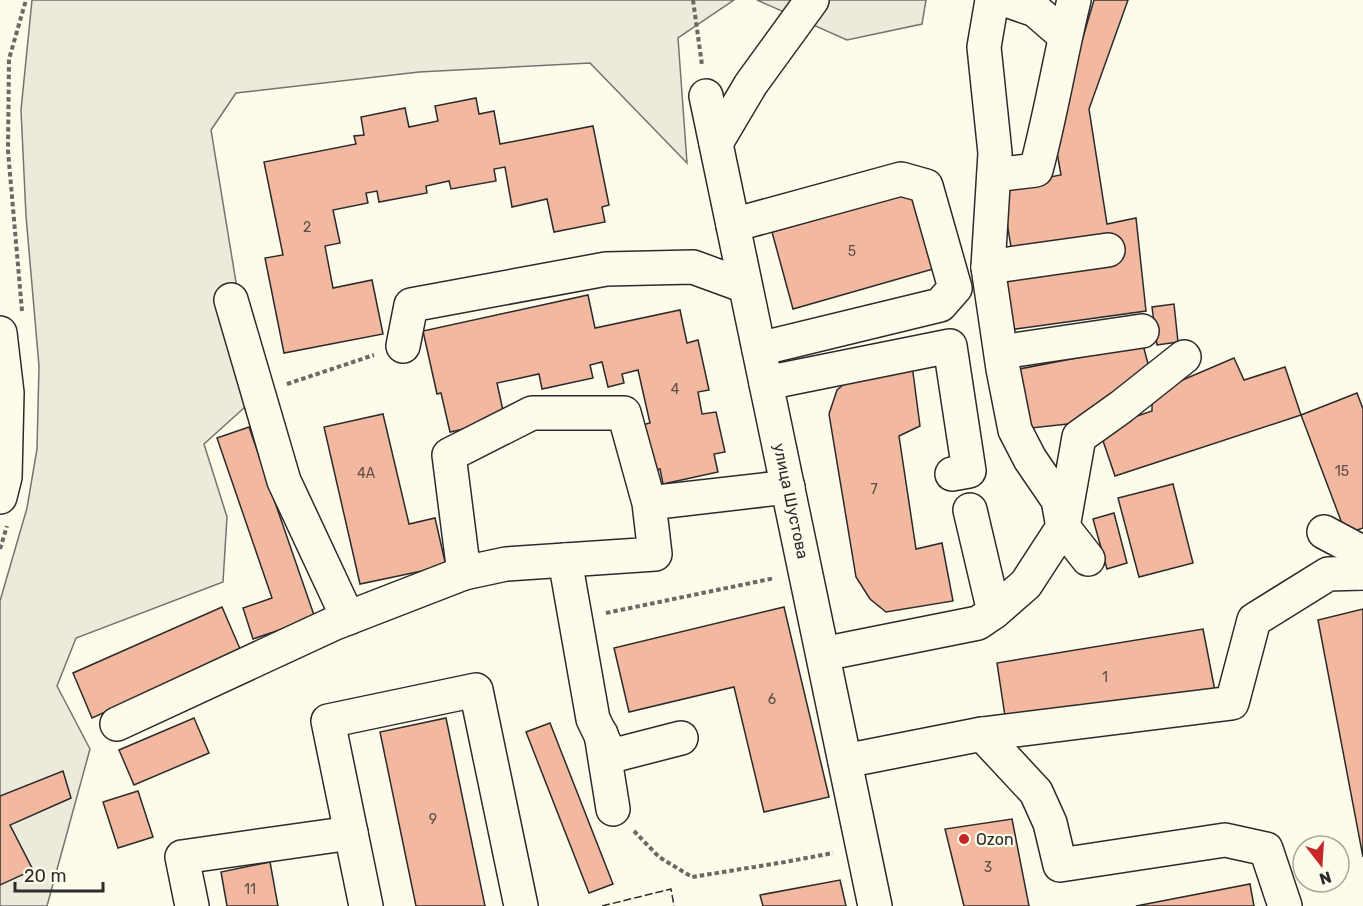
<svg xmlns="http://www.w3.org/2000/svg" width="1363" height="906" viewBox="0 0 1363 906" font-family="Rubik,sans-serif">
<rect width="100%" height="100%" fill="#fdfbea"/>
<g fill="#ecebdb" stroke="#74746e" stroke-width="1.5">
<polygon points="32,0 734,0 678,38 687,163 590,63 419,72 236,93 211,130 255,398 204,444 227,517 223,582 76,638 57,686 90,749 47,906 0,906 0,601 27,508 37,449 39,366 26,216 21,110"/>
<polygon points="757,0 926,0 922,24 847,40"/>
</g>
<g fill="#f2b8a0" stroke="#2b2b2b" stroke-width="1.5">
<polygon points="1094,0 1128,0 1089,109 1107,224 1136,218 1146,311 1008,330 1006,280 1011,247 1001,186 1061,175 1054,135"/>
<polygon points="476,98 479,114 494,111 500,144 593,126 609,205 602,207 605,222 554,232 547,199 512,207 505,167 494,169 496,181 451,189 449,181 426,186 427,193 379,202 377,191 366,193 368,203 333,210 340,243 325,246 333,288 372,280 383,334 284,353 265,258 283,255 264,162 356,144 354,136 364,135 361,117 405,108 409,127 438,121 435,106"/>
<polygon points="911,193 933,269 793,309 772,232"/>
<polygon points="588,295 595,328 680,310 687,343 698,340 709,390 698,392 702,414 716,412 725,452 714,454 718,472 663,484 660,469 648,472 638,426 650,423 638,370 622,374 624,383 608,387 602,362 590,365 593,378 542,389 539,374 497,383 505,420 450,432 441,393 437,394 423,331"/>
<polygon points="1174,304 1178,342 1157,345 1152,307"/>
<polygon points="1143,345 1150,371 1086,422 1022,429 1014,370"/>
<polygon points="1234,358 1244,380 1285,367 1301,415 1115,476 1099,429 1152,411 1152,393"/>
<polygon points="912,365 920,426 899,436 916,549 942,543 953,601 886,612 870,599 856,577 829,414 837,390 856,374"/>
<polygon points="1357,393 1363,409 1363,528 1346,534 1301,415"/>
<polygon points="383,414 409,524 435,518 446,566 360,584 324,427"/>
<polygon points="249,427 315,618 253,639 243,608 272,598 217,438"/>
<polygon points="1173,484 1193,563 1139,577 1118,498"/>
<polygon points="1114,513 1127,563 1107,569 1093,519"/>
<polygon points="222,607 241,651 92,718 73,673"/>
<polygon points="784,607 829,797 764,812 734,687 629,712 614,648"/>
<polygon points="1363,609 1363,857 1318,620"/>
<polygon points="1203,629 1215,691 1006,723 997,663"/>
<polygon points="194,718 209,753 134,785 119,750"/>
<polygon points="446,718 485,906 416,906 380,732"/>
<polygon points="550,723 613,884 589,893 526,732"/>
<polygon points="63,771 71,798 10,825 33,870 0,885 0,796"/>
<polygon points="138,791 153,837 118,848 103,802"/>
<polygon points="1012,819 1029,906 964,906 945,829"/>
<polygon points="270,862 278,906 227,906 221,872"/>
<polygon points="840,880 846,906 763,906 760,895"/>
<polygon points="1250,884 1254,906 1136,906"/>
</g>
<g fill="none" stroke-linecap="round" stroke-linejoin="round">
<g stroke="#2b2b2b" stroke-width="36">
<g id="minor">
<polyline points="992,0 984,47 995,153 988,267 1003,369 1015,430 1030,459 1058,500 1063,527 1088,559"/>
<polyline points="1006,0 1035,10 1065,36"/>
<polyline points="706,96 875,906"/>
<polyline points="716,143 751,84 812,0"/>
<path d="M994,175L1036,170C1051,114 1060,57 1074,0"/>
<polyline points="733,225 901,179 926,186 955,288 940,305 759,349"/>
<polyline points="988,267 1108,250"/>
<polyline points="231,300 284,481 348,618"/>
<polyline points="403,346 411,305 606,269 693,267 745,286"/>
<polyline points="1001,352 1142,331"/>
<polyline points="766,383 950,346 969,471 952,474"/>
<polyline points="649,503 655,554 506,564 464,573 449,455 532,413 624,413 649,503 788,487"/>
<polyline points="1324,532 1354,548 1360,573"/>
<polyline points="565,560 593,719 611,756 681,738"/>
<polyline points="994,612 1026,584 1063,527 1079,437 1121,407 1184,357"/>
<polyline points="823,654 978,623 994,612 970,510"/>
<polyline points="117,724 335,623 464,573"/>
<polyline points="601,734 613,809"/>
<polyline points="982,734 1232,703 1254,620 1328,574 1363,573"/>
<polyline points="845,761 982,734 1036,792 1050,823 1060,865 1225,840 1266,849 1285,906"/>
<polyline points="192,906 182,857 351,833"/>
<polyline points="366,906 328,721 476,690 521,906"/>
</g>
</g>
<g stroke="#2b2b2b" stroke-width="36">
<polyline id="major" points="0,333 7,393 5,477 0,497"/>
</g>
<g stroke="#6a6964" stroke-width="4" stroke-dasharray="4.5 3" stroke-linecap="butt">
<polyline points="693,0 702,65"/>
<polyline points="22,311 8,151 9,59 26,0"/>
<polyline points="287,384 374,355"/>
<polyline points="0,549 7,526"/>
<polyline points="606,613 775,578"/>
<polyline points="634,831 659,857 692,877 785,862 833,853"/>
</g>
<use href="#minor" stroke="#fdfbea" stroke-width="33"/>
<use href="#major" stroke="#fdfbea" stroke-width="33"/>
<polyline stroke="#2b2b2b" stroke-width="1.5" stroke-dasharray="8 3" stroke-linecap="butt" points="602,906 671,889 674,906"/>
</g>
<circle fill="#c62828" stroke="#fdfbea" stroke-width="2" cx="964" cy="839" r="6"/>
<g text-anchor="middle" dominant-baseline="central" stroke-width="4.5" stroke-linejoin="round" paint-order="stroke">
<g font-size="14" fill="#5d4e48">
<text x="307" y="227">2</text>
<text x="852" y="251">5</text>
<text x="675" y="389">4</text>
<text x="1342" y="471">15</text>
<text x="366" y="473">4А</text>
<text x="874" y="489">7</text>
<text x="1105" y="677">1</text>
<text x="772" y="699">6</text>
<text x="433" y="819">9</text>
<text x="988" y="867">3</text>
<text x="250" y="889">11</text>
</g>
<g font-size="16" fill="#2b2b2b" stroke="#fdfbea">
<text transform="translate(791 501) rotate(78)">улица Шустова</text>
</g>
<g font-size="16" fill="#2b2b2b" stroke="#fdfbea" text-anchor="start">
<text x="976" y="839">Ozon</text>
</g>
</g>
<g transform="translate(1321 864) rotate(163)"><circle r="28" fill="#fdfbea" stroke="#a9a89e" stroke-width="1.5"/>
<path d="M0-4.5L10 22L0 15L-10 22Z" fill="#c62828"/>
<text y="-9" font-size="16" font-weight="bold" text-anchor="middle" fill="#2b2b2b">N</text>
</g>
<path d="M15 882v9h88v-9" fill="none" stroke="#2b2b2b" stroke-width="3"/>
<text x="24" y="882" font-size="18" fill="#2b2b2b" stroke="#fdfbea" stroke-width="4.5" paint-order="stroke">20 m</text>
</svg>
